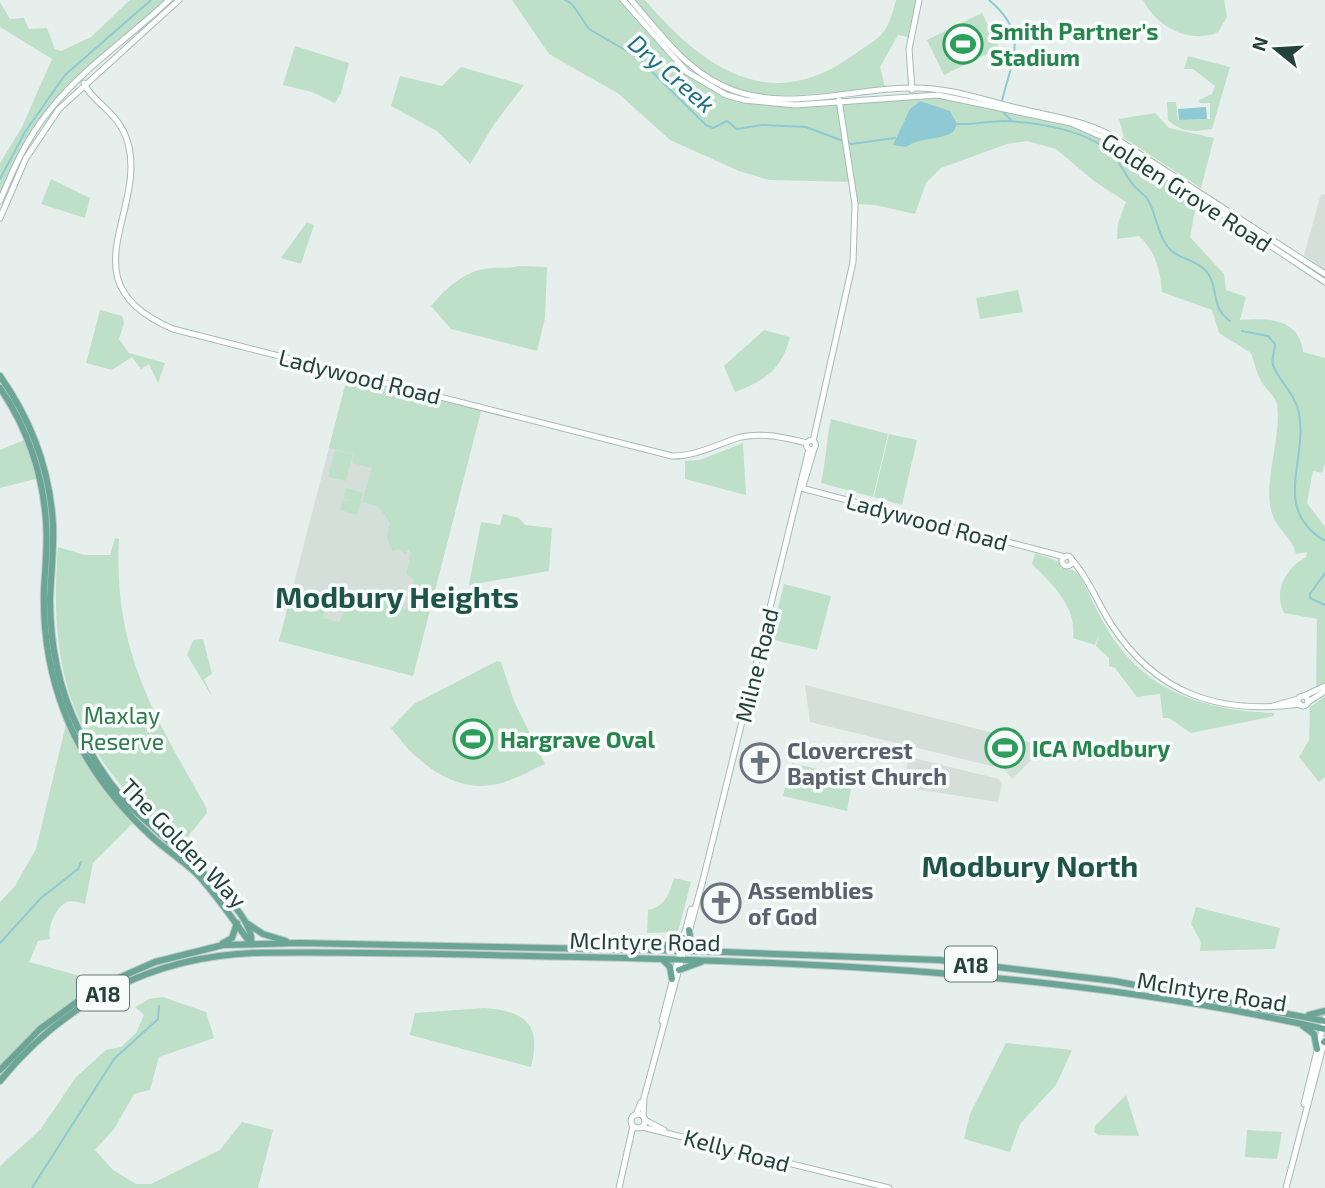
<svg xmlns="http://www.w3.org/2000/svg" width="1325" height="1188" viewBox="0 0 1325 1188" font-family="'Exo 2',sans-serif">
<rect width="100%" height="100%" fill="#e6efeb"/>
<g fill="#d4dfda">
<polygon points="1321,194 1325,195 1325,270 1304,255"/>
<polygon points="347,378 481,411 413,676 279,641"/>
<polygon points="805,685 1041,745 1044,748 1012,779 1004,769 810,722"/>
<polygon points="909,757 999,779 1002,784 998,802 902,787"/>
</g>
<g fill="#bfe0c8">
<polygon points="130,0 166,0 43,117 0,198 0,163 22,127 52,59 0,27 0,2 10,19 24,18 29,29 47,28 55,49 61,51 91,37"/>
<path d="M512,0H623L671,56L705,84L744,100L796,105L922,94L1063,121L1097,133L1203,201L1196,205L1190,237L1224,274L1226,290L1246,297L1240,320C1268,318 1299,318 1303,352L1325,358V464L1322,473L1313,471L1307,503L1325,527V686L1316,692L1317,619L1284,613C1273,591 1286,568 1306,557L1307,552L1296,554C1293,538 1277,530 1272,513C1262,484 1282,438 1277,405C1276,396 1264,388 1260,379C1256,371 1254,361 1251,353L1219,333L1212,310L1162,292C1160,270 1156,252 1139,236L1117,239L1118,223L1126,202L1094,181L1056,149L1027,141L1007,144L941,168L926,183L915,214L875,205L855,204L853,182L769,180L739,171L670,140L619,94L549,54Z"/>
<path d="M633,0H645C701,66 769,116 852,56C883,34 886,38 896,0H917L908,37L898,35L880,67L885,87C811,92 745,114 683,57C665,40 650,19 633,0Z"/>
<path d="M1143,0H1224L1227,17L1218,32C1189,45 1156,26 1143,0Z"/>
<polygon points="982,13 999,48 944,75 927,40"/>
<polygon points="295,46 349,63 341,93 335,103 312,92 283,85"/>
<path d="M1188,56L1230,67L1212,129C1196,132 1181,133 1168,120L1167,102H1176L1178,120L1210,119V103H1200L1199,100L1212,94L1215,86L1193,69H1184Z"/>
<polygon points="461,67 524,85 495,123 470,164 437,131 391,106 400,76 442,86"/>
<polygon points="1155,113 1169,128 1214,138 1201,188 1124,138 1119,119"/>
<polygon points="51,179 90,198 85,218 41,204"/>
<polygon points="307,222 314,225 301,264 281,258"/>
<path d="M519,266L547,267L545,318L537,351L451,329L431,306C446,288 466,269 492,268C502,267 508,269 519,266Z"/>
<polygon points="1018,290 1023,312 980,319 976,298"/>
<polygon points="100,310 122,316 124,323 119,339 129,353 165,363 158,383 149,364 141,369 132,357 112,370 86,363"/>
<path d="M764,330L790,337C782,369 765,381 735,392L724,366Z"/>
<polygon points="347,378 481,411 413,676 279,641 290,599 325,609 323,618 339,622 351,601 358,610 362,609 381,594 390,595 390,605 406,609 414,579 406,574 411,553 408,549 406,554 398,549 392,551 387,537 390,523 378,506 362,502 372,468 352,463 354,454 329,448"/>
<path d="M831,419L888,434L873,497L821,483C826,461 826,441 831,419Z"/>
<polygon points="889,434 917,440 902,505 874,497"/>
<polygon points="27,439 40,478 0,488 0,450"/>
<polygon points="743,443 746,495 685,479 685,461 700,460"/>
<polygon points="335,450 353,454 346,481 328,477"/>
<polygon points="346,488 363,493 357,515 340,510 343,500 351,501 343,499"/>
<polygon points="503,514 519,518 525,525 552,528 549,571 469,585 481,522 500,525"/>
<path d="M115,538L119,539C113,650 154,715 206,807L207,813L181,845C78,757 47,682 58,547L85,555H110Z"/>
<path d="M1035,553L1060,562L1061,568L1073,570L1079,575C1092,598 1102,624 1118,645C1155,696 1214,711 1274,713V716L1191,733L1169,718H1163L1160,694L1137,697L1115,668L1109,666V658L1096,646L1099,635L1095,645L1073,638C1077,607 1053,585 1032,564Z"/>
<polygon points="784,584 831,596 817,650 770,639"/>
<polygon points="203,639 212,674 204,679 213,698 187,655 193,640"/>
<path d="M497,661L501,662L514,701L545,764C533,769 522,776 510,780C461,800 419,766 391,728L414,704Z"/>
<polygon points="1325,696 1325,777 1319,782 1299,757 1309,740 1310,707"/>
<path d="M67,720L80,748L135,821L93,863L85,904C80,903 72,900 67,902C55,908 47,928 50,939L38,941L29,962L106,983L56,1016L0,1070V902L15,886L36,849Z"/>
<polygon points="995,734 1020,740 1015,761 1001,761 990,755"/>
<polygon points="792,763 853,778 847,811 783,796"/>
<path d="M674,878L691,882L678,932L647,933L648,910C666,906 669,894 674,878Z"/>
<polygon points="1196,907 1280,928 1275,949 1200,951 1201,942 1191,924"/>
<polygon points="163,997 206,1012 214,1038 159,1057 150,1090 134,1094 114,1129 95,1150 113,1170 136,1184 151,1184 220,1150 242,1122 273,1130 258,1188 0,1188 0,1166 40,1130 76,1077 106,1050 121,1047 136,1033 144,1015 135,1007 149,999"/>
<path d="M484,1008C525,1011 542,1024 531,1067L410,1035L415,1013Z"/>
<polygon points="1006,1043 1072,1050 1056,1085 1020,1124 1010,1152 964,1139 970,1114"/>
<polygon points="1126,1095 1139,1136 1098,1135 1094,1132 1095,1126"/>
<polygon points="1247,1130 1282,1132 1277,1159 1245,1157"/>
</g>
<g fill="#8ec9d4">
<path d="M920,101L950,111L957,124L954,131C939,142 921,136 906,147L893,145L910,109Z"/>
<polygon points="1206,107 1207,119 1179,120 1178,109"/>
</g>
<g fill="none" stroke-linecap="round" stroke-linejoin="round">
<g stroke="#8ec9d4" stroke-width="2">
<polyline points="565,0 572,4 589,29 637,57 706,125 713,128 727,121 737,129 762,125 806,127 851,144 895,138"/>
<path d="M989,0C1030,34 1012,58 1002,101"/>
<polyline points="1003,112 1011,120"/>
<path d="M957,124C973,125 989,121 1004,121C1036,122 1086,130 1110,152C1120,161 1123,172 1131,182C1135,188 1141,192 1146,197C1156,210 1156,231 1167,246C1177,260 1195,258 1206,271C1220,287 1209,306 1230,321"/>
<polyline points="0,179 25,132 65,75 151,0"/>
<path d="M1242,331L1268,336L1275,344C1275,351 1271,358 1273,365C1277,379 1295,393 1299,413C1308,461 1271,509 1325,541"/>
<polyline points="1325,573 1310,594 1310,598 1325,605"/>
<polyline points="0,943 41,898 78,869 81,862"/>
<polyline points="32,1188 114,1059 158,1019 159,1006"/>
</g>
<g stroke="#a4bbb3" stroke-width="7">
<g id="secondary">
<polyline points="623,0 687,72 726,95 744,100 795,105 938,95 1071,123 1116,143 1325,282"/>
<path d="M631,0C659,32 684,68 723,86C782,114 851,88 912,88C950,87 985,101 1021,109C1053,117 1083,120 1112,136L1325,274"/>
<path d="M84,83C91,102 119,111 128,143C147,213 64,283 173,329L672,456C698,456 717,444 741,437C763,432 786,438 807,443"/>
<polyline points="912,90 909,49 919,0"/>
<path d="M0,201C13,169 27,138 49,111C83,68 130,37 169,0"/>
<polyline points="0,218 26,158 59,109 179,0"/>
<circle cx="811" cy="445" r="4.5"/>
<polyline points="813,441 853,262 855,204 839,100"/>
<polyline points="803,486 814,449"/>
<polyline points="801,488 1065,557"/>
<circle cx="1067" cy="561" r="5"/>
<path d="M1072,560C1088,577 1098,604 1111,624C1156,694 1219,715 1300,704"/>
<polyline points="1304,696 1325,686"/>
<circle cx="1303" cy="701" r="5"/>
<polyline points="1308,702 1325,691"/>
<polyline points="1273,706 1298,699"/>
<polyline points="662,1021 691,909"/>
<polyline points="1304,1104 1325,1018"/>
<circle cx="638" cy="1121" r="7"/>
<polyline points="636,1115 641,1102"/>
<polyline points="643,1116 644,1098 703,880 809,449"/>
<polyline points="645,1120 664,1130"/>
<polyline points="642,1127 889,1188"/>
<polyline points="619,1188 633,1126"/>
<polyline points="1286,1188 1325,1039"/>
</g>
</g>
<g stroke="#c2cac8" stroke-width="8">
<g id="primary">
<path d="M0,376C31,420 50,471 53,525C54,550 51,574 50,599C50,643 59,689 78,728C90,754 105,778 124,800C148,827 259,909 251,944"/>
<path d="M0,388C27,427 43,474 46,522C48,545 45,568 44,591C43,632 49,672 64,711C82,759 113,801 151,836C165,849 182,860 196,873C217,895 233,920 251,944"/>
<polyline points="248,924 263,934 286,941"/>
<polyline points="689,930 691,944 696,950"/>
<polyline points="223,943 232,938 237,923"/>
<polyline points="659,948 683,938"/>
<polyline points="663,960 670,967 672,979"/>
<polyline points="679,970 701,962"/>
<polyline points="1309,1015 1325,1011"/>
<polyline points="1303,1026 1314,1034 1317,1049"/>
<polyline points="1324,1042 1325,1041"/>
<polyline points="0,1070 40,1029 96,988 155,962 223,945 299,943 698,951 939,960 1114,981 1325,1021"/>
<path d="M0,1081C64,1002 152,957 253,953C361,951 470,955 578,957C829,962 1079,974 1325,1029"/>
</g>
</g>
<use href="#secondary" stroke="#fff" stroke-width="5"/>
<use href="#primary" stroke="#6aa596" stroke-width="6"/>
</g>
<defs>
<g id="stadium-ring" transform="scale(2.0125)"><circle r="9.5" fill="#f7fbf9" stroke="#2e9e5b" stroke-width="1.5"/><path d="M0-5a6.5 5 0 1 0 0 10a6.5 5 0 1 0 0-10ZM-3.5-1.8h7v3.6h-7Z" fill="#2e9e5b"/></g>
<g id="church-ring" transform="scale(2.0125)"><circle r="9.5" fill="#f7fbf9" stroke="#6b7280" stroke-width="1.5"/><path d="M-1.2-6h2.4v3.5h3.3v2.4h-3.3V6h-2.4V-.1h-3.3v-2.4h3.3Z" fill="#6b7280"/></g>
</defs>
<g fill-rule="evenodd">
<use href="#stadium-ring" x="963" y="44"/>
<use href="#stadium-ring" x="473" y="739"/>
<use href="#stadium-ring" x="1005" y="748"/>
<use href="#church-ring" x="760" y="763"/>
<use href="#church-ring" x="721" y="903"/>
</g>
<g text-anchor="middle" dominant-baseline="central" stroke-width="7" stroke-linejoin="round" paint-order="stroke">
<g fill="#f7fbf9" stroke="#637a73" stroke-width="2">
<rect x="945" y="946.5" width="52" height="35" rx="5"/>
<rect x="77" y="975.5" width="52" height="35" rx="5"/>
</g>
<g font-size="21" font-weight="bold" fill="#24423a">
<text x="971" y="964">A18</text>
<text x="103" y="993">A18</text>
</g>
<g font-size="23" font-weight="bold" fill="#27864d" stroke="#f7fbf9" text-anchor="start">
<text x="990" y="31">Smith Partner's<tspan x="990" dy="26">Stadium</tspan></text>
<text x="500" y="739">Hargrave Oval</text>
<text x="1032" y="748">ICA Modbury</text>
</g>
<g font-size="23" fill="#24423a" stroke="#f7fbf9">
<text transform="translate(1187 192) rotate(33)">Golden Grove Road</text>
<text transform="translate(360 376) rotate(14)">Ladywood Road</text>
<text transform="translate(927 521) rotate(15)">Ladywood Road</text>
<text transform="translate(756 665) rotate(-76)">Milne Road</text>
<text transform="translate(184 843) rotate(46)">The Golden Way</text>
<text transform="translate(645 941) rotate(1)">McIntyre Road</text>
<text transform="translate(1212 991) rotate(9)">McIntyre Road</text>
<text transform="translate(737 1150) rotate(15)">Kelly Road</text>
</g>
<g font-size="23" fill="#2d7a4b" stroke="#f7fbf9">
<text x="122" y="715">Maxlay<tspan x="122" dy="26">Reserve</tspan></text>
</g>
<g font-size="23" font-weight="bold" fill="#5b616d" stroke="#f7fbf9" text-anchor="start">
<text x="787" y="750">Clovercrest<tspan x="787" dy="26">Baptist Church</tspan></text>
<text x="748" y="890">Assemblies<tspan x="748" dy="26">of God</tspan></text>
</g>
<g font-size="24" font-style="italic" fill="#1c6f80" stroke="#f7fbf9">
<text transform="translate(672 73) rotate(41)">Dry Creek</text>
</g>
<g font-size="30" font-weight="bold" fill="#1f5548" stroke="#f7fbf9">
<text x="397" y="596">Modbury Heights</text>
<text x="1030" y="865">Modbury North</text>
</g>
</g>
<g transform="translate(1276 49) rotate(288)" stroke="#f7fbf9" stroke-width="5" paint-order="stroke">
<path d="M0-5L12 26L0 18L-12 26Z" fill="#24423a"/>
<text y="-10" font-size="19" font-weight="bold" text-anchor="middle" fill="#24423a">N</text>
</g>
</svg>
